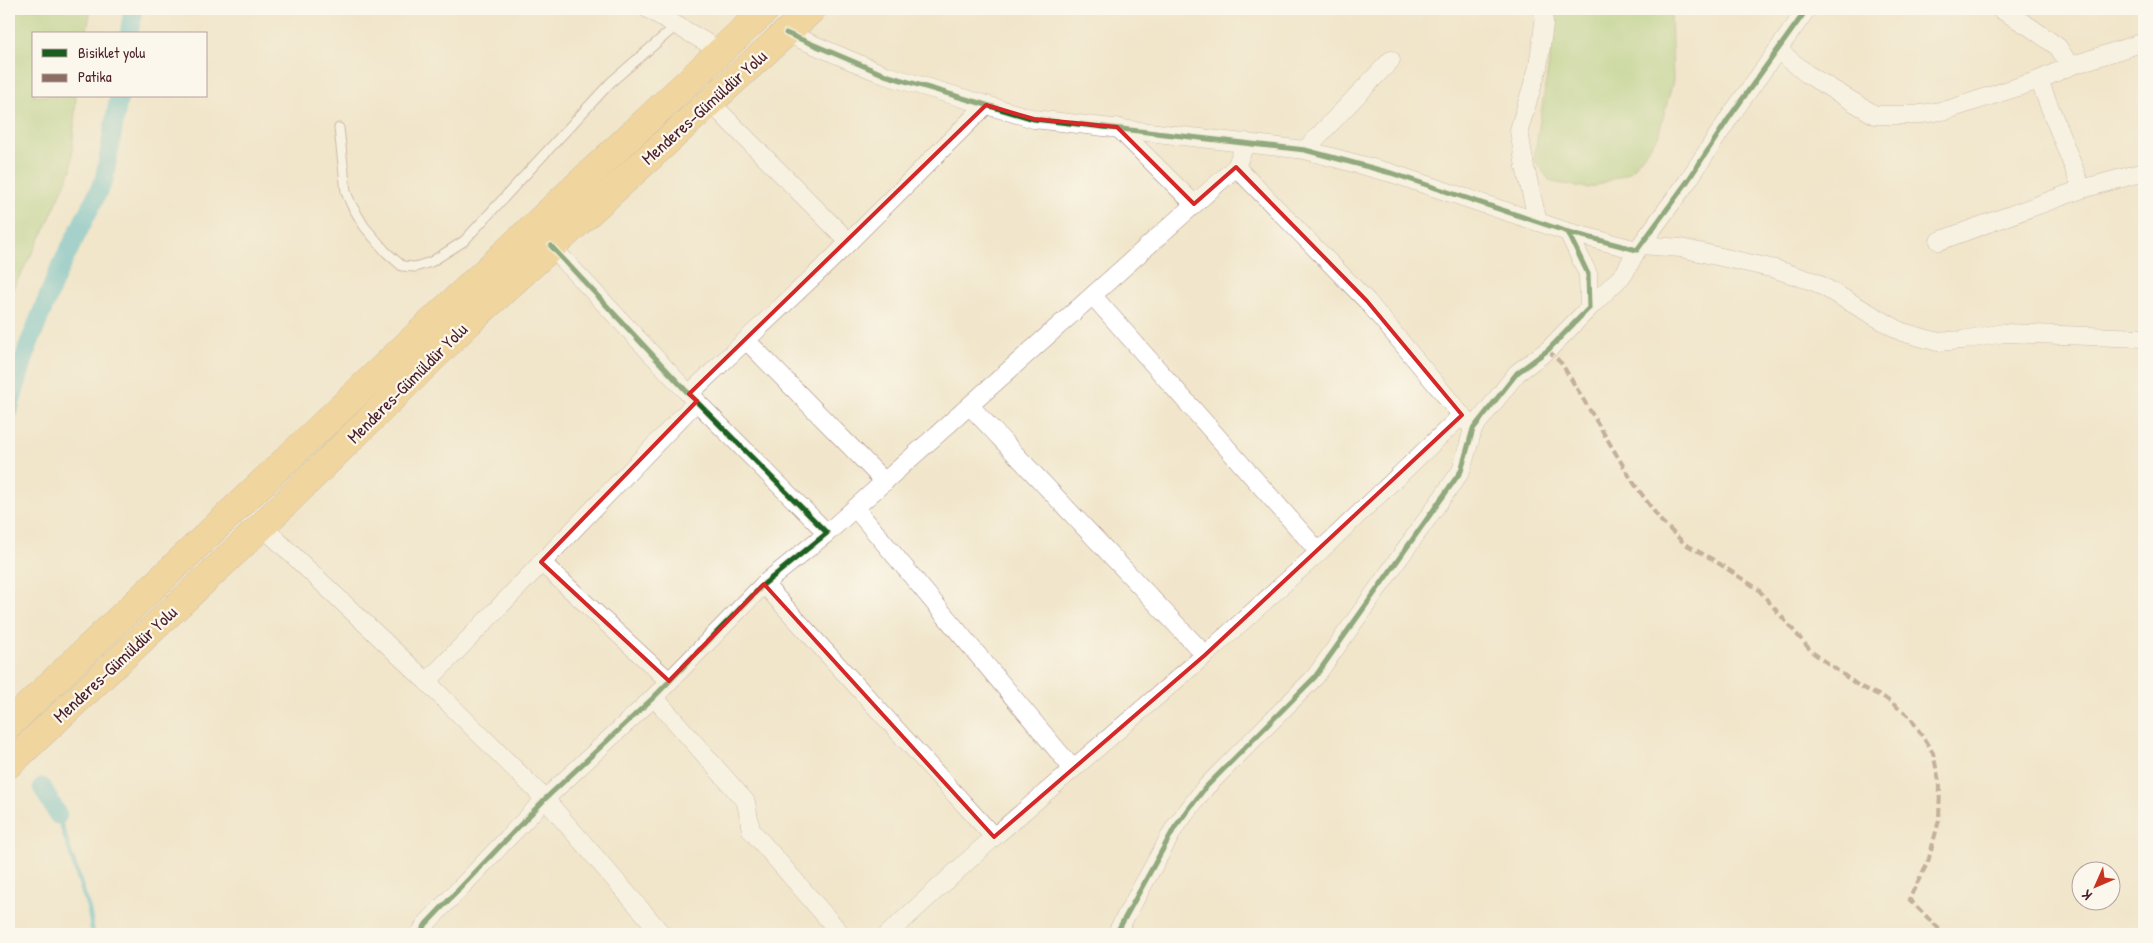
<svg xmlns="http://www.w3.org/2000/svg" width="2153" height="943" viewBox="0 0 2153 943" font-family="'Patrick Hand',sans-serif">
<rect width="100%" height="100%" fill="#fbf7ec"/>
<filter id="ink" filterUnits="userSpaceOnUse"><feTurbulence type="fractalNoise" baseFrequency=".02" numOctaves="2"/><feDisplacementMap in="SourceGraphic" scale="10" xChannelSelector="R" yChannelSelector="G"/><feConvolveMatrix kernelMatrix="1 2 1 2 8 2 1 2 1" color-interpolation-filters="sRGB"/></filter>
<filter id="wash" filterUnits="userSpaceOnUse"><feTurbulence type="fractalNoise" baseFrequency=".0096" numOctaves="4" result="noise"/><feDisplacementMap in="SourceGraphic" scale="20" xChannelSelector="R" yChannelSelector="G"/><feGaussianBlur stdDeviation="1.12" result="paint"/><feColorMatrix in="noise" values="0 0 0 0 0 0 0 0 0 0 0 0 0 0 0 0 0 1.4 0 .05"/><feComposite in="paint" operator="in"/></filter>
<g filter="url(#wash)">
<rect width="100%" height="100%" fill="#f1e6cb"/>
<g fill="#a4cd79" stroke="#777652">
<polygon points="9,9 91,9 86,34 34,34 34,96 76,96 71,170 45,229 9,296"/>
<polygon points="1557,9 1671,9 1673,81 1658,136 1629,173 1589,188 1551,182 1534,160"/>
</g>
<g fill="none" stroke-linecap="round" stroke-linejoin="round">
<polyline stroke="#4db9ca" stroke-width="5" points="58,815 89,910 93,934"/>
<g stroke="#4db9ca" stroke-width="19">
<polyline points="129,34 133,9"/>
<polyline points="9,409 28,346 58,272 104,180 119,96"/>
<polyline points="42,787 58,815"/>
</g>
</g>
</g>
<g filter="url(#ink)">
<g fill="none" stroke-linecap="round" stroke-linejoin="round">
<g stroke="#9e827b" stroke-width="11">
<polyline id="service" points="339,128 346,192 351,204 364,226 386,252 402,266 415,267 431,262 464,241 611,82 677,25"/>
</g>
<g stroke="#9e827b" stroke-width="19">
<g id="minor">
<polyline points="648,9 721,51"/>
<polyline points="2000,9 2030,27 2058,47 2070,66"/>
<polyline points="786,33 885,75 1034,119 1305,150 1391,173 1568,232 1637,250 1687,182 1731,115 1807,9"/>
<polyline points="1778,50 1807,74 1875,115 1915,115 1947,110 2039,80 2070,66 2144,42"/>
<polyline points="2039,80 2082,189"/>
<polyline points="710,102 849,242"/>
<polyline points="1117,127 1194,204"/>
<polyline points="1305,150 1391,60"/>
<polyline points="1236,167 1367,301 1468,423"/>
<polyline points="1538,222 1525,167 1519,130 1538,67 1544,24 1543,9"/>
<polyline points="1939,241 2082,189 2144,172"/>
<polyline points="1641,245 1681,248 1775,269 1815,282 1902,332 1938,342 1962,340 2004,333 2144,338"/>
<polyline points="1093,296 1319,552"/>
<polyline points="1589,308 1624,274 1637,250"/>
<polyline points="747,341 885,482"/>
<polyline points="689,394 833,258 986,105"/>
<polyline points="970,406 1205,655"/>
<polyline points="855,508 1073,769"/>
<polyline points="262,526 427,682 545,799 662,934"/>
<polyline points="827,533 1236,167 1246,142"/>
<polyline points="541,562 669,681"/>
<polyline points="764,584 994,837"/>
<polyline points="427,682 697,401"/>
<polyline points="654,697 746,802 751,830 841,934"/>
<polyline points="420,934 426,924 545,799 654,697 764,584 827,533 689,394 551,246"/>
<polyline points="888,934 994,837 1205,655 1319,552 1462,415"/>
<polyline points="1116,934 1175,827 1205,788 1315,677 1461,471 1473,429 1517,373 1548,350 1589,308 1588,274 1568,232"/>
</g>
</g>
<g stroke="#9e827b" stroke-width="29">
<g id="primary">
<polyline points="9,724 406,346 766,9"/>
<polyline points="9,764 262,526 469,322 812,9"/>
</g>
</g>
<use href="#service" stroke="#fff" stroke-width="9"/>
<use href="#minor" stroke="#fff" stroke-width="18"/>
<use href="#primary" stroke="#efc469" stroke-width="28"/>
<polyline stroke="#8d6e63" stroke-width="4" stroke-dasharray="8 4" stroke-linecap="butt" points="1548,350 1562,364 1633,482 1661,521 1685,544 1712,559 1758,589 1812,652 1859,686 1885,698 1910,717 1933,753 1940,786 1939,820 1928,862 1909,899 1944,934"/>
<g stroke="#fbf7ec" stroke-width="8">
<g id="cycleway">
<polyline points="786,33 885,75 1034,119 1305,150 1391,173 1568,232 1637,250 1687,182 1731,115 1807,9"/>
<polyline points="420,934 426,924 545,799 654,697 764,584 827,533 689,394 551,246"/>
<polyline points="1116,934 1175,827 1205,788 1315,677 1461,471 1473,429 1517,373 1548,350 1589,308 1588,274 1568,232"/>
</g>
</g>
<use href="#cycleway" stroke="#1b5e20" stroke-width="5"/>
</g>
</g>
<path d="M0 0H2153V943H0ZM986,105L1034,119L1117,127L1194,204L1236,167L1367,301L1462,415L1205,655L994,837L764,584L669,681L541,562L697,401L689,394Z" fill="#f1e6cb" fill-opacity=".55" fill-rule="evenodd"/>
<path fill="none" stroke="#d62828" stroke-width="4" stroke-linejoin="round" d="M986,105L1034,119L1117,127L1194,204L1236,167L1367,301L1462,415L1205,655L994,837L764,584L669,681L541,562L697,401L689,394Z"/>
<g text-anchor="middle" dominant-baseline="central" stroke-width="4.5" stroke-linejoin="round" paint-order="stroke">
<g font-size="18" fill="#4a1f2b" stroke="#fbf7ec">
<text transform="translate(704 107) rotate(-42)">Menderes-Gümüldür Yolu</text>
<text transform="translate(407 383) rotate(-45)">Menderes-Gümüldür Yolu</text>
<text transform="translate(115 664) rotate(-43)">Menderes-Gümüldür Yolu</text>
</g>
</g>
<rect width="2153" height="943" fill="none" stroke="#fbf7ec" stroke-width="30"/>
<rect x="32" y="32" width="175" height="65" fill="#fbf7ec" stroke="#b4a19f"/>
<rect x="42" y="49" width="25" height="8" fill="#1b5e20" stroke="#b4a19f"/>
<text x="78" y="58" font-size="15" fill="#4a1f2b">Bisiklet yolu</text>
<rect x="42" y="74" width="25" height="8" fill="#8d6e63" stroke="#b4a19f"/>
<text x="78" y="82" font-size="15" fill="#4a1f2b">Patika</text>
<g transform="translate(2096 886) rotate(225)"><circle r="24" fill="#fbf7ec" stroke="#b4a19f"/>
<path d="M0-4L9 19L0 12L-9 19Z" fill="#c8321e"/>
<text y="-8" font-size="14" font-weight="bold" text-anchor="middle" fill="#4a1f2b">K</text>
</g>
</svg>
